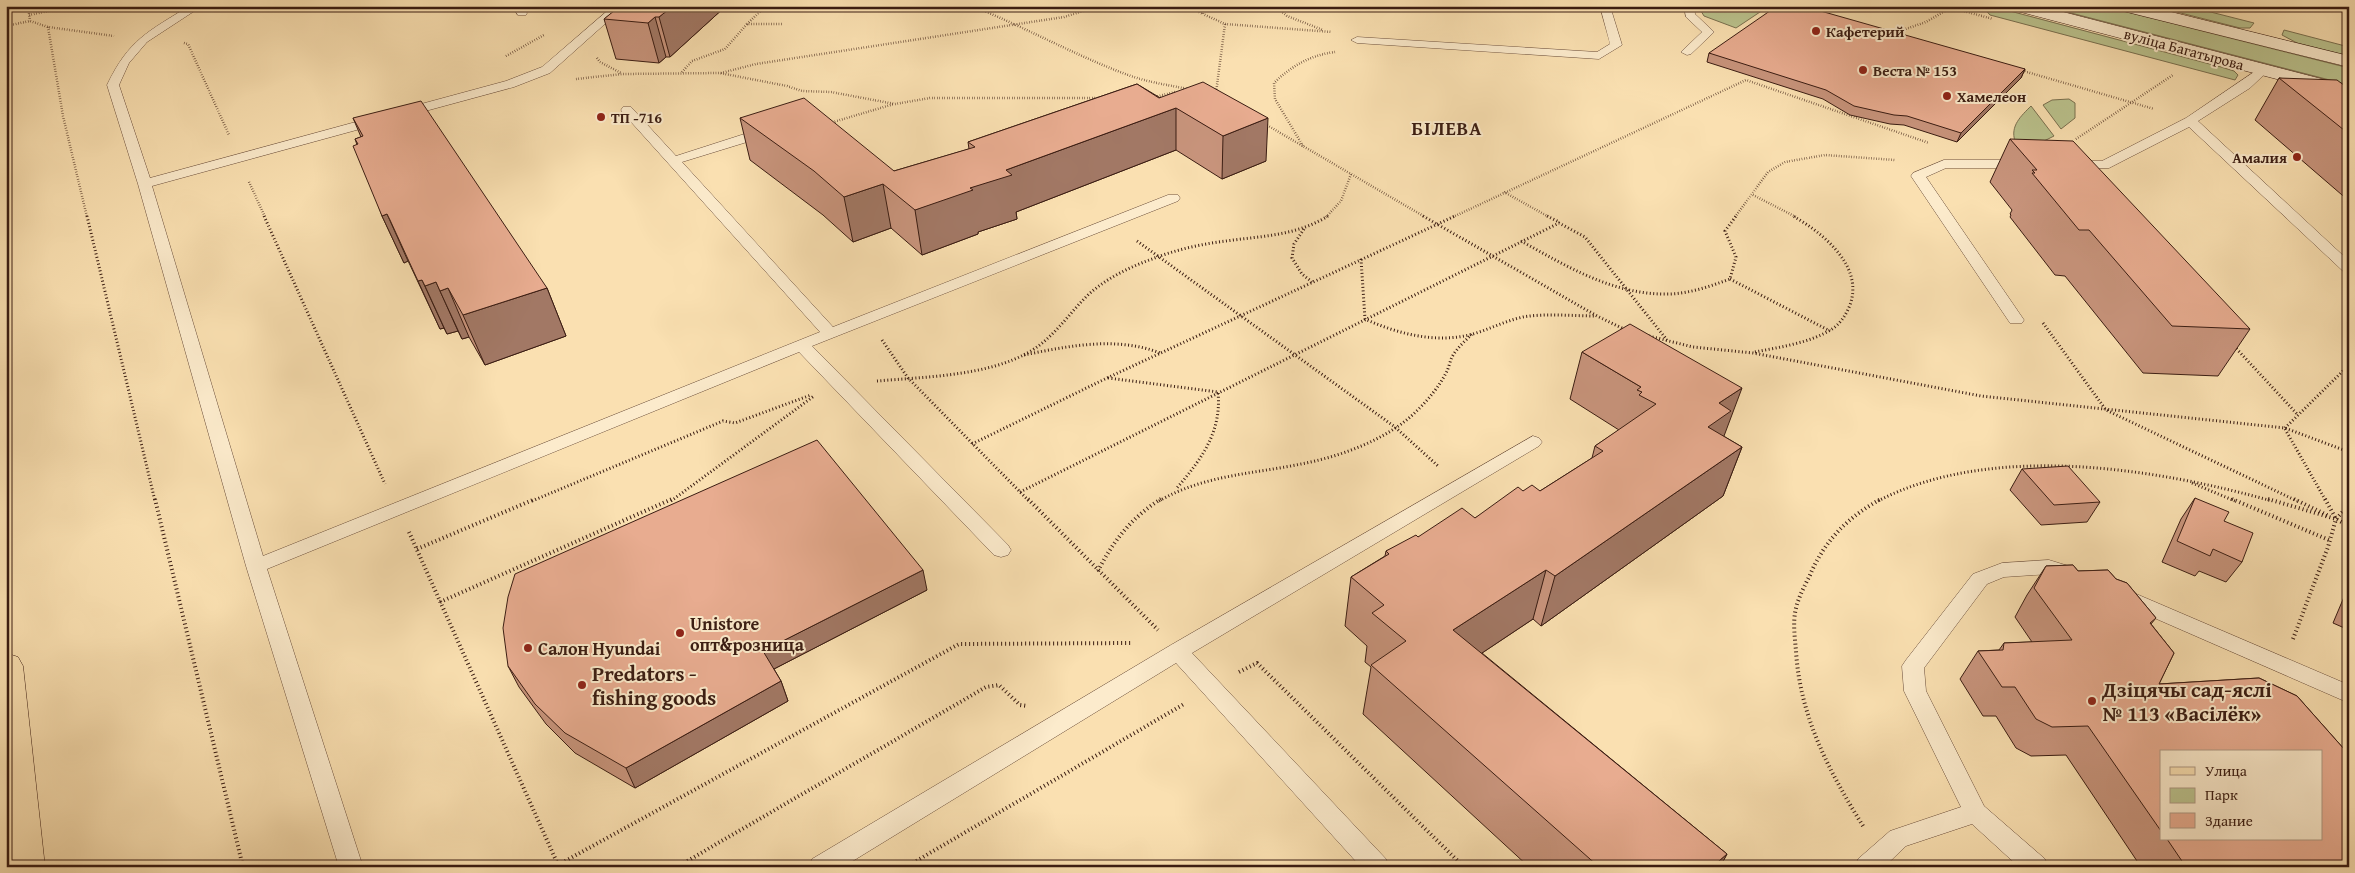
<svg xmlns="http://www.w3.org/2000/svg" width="2355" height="873" viewBox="0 0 2355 873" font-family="'Gentium Book Plus',serif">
<rect width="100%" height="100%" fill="#fae0b1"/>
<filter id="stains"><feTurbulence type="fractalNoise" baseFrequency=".004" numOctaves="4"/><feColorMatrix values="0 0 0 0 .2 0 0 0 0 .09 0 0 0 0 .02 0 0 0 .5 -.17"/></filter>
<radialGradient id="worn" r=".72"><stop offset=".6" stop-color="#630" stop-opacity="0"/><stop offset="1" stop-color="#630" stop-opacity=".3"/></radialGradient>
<g fill="#bbc38e" stroke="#7a7050">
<polygon points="1698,6 1758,6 1766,8 1736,28 1704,16"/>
<polygon points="1982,6 1991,6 2221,67 2234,71 2238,75 2235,80 1990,15"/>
<polygon points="2044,6 2103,6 2349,68 2349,85"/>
<polygon points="2153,6 2187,6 2254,23 2250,28 2240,28"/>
<polygon points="2284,30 2349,47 2349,56 2297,43 2282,35"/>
<polygon points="2069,99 2075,103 2075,118 2061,129 2043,105 2052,100"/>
<path d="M2031,106L2054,136L2040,143L2015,141C2010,126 2021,116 2031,106Z"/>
</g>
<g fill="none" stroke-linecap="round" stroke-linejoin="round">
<g stroke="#6a4d3a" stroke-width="1">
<g id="lane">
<path d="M189,6H202L147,42L129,63L119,85L150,178L374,117H382L384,120L382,123L152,186L263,556L820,332L623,113L621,110L623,107H631L676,156L763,128H773L774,131L773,134L682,162L833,327L1168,195H1178L1180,198L1178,201L812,346L1008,545L1011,550L1008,555L1001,557L994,555L799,352L267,569L363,867H339L246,566L138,184L107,85C129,39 148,32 189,6Z"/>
<polygon points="512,6 523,6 527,13 526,15 518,15"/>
<polygon points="613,6 625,6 550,73 514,87 407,116 399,116 397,113 399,110 506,81 542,67"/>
<polygon points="1600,6 1610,6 1622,45 1599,59 1357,43 1351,40 1357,37 1597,52 1610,44"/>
<polygon points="1684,6 1694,6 1695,14 1714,32 1691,54 1687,55 1681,52 1702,32 1686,17"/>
<polygon points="2263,66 2269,70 2250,88 2198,121 2349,261 2349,273 2344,272 2189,127 2109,168 2073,169 2066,165 2073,161 2102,161 2186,118"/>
<polygon points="1944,160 2022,160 2029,164 2022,168 1946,168 1926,177 2024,320 2022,323 2010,323 1911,176 1913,173"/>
<polygon points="1533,436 1539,438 1542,442 1539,446 1192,653 1386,859 1389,867 1361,867 1176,663 843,867 809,867 812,859 1171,645"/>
<polygon points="2049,560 2075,568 2078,573 2075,578 2068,580 2049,574 2004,577 1987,584 1924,668 1926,691 1984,806 2045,859 2048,867 2019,867 1972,824 1906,846 1884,867 1855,867 1858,859 1890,831 1961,807 1904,691 1902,666 1906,660 1973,574 2002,563"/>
<polygon points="2127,590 2349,685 2349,703 2120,603 2117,598 2120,593"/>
</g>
</g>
<g stroke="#3a1c12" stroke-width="1">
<g id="secondary">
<polygon points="2011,6 2040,6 2349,86 2349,98 2013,10"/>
<polygon points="2117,6 2147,6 2349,56 2349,67 2119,10"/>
</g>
</g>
<g stroke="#3a1c12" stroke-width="1">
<polygon id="primary" points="6,653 18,657 23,666 45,867 7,867"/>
</g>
<g stroke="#3a1c12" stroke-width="2.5" stroke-dasharray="0.5 2" stroke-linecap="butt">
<polyline points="28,6 30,21"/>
<path d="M972,6C1025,27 1074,55 1128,75C1147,82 1168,85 1188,89"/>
<polyline points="1188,6 1203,14"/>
<polyline points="1204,6 1203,14 1225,24 1216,93"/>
<polyline points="1275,6 1287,16 1323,30"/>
<polyline points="1945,6 1993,19"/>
<polyline points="29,15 73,6"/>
<polyline points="747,24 766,6"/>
<polyline points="1225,24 1332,32"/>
<polyline points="6,26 30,21 48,27 114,36"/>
<polyline points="48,27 63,116 87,217"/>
<polyline points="1894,33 1926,22 1950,8"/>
<polyline points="184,43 188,44 229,135"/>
<polyline points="506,56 544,35"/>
<polyline points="597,58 600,62 621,73"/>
<polyline points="2020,70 2154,109"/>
<polyline points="682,72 692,61 725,49 747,24 782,24"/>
<polyline points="721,73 756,64 1064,17 1099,6"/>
<polyline points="576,79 622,74 720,73 787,86 802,91 831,92 895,104 930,98 1099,98"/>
<polyline points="1155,97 1175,92"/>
<polyline points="830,123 894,104"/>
<polyline points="1265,124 1425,217"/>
<polyline points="2076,139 2173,75"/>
<path d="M1303,146L1275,99L1274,83C1291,66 1311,55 1335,52"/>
<polyline points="249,182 265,217"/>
<polyline points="1504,192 1549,217"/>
<polyline points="1753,195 1796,217"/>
<polyline points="1326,217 1341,201 1351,174"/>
<polyline points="1453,217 1746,80 1929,143"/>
<polyline points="1735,217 1768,172 1785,162 1825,155 1895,160"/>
</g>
<g stroke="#3a1c12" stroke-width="3" stroke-dasharray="1 2.5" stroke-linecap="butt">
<polyline points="87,216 155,501"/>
<polyline points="264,216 385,484"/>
<polyline points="1423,216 1597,316 1626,330"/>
<polyline points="1547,216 1559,222"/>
<polyline points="1304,229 1294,244 1292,258 1302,274 1312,282"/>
<polyline points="1137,241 1395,427 1438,466"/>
<path d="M1521,241C1568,267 1615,296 1671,294C1691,293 1711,286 1730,279L1736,257L1725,231L1736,216"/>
<path d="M1361,259L1365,319C1398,334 1437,344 1473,334C1490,329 1505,321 1523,317C1546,313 1573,316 1596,316"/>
<polyline points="1730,279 1830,331"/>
<polyline points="2043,323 2106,410 2297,501"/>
<polyline points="1649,336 1693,347 1753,353 1981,396 2285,428 2349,452"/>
<polyline points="882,340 908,378 1029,501"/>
<polyline points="2234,346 2298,415"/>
<path d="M1755,352C1780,347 1810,343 1832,329C1840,324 1846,315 1850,305C1864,266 1823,233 1793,216"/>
<path d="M1024,355C1068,346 1117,336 1160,353"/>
<path d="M1108,378L1218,392C1222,432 1201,460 1176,489"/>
<path d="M877,381C924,377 988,376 1029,352C1054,338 1069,313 1089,294C1107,278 1130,267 1152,259C1175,250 1201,244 1226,241C1261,236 1296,236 1328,216"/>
<polyline points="2285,428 2349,365"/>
<polyline points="2285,429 2326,501"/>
<polyline points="972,444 1107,378 1455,216"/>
<polyline points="2192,483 2235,501"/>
<polyline points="1020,492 1559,223 1585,237 1667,340"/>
<polyline points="532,501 723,421 735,423 811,395"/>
<polyline points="671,501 814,396"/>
<path d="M1159,501C1204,475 1252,474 1301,464C1338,457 1380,442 1409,418C1424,405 1438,389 1447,371C1449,367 1450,361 1452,357C1457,348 1465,341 1472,334"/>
<path d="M1878,501C1991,442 2155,468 2272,501"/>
</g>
<g stroke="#3a1c12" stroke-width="4" stroke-dasharray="1 3" stroke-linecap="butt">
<polyline points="155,499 243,867"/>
<polyline points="1028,499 1158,630"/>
<polyline points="2232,499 2329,540"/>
<polyline points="2268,499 2336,519 2349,526"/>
<polyline points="2294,499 2329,516"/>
<polyline points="2325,499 2336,519"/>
<polyline points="409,532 559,867"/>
<polyline points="417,549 535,499"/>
<path d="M1098,571C1113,541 1132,517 1161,499"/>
<polyline points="440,602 672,499"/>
<polyline points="2293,639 2328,547 2336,519 2349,505"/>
<polyline points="1239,672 1257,663 1464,867"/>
<path d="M1863,826C1829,771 1800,717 1796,651C1795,639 1793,626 1795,613C1797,600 1804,587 1810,575C1825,540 1848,517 1881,499"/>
<polyline points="558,865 959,644 1131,643"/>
<polyline points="677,867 986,687 999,685 1020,705 1027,706"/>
<polyline points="906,867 1184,704"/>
</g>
<use href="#lane" fill="#fcebcc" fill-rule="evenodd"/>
<use href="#secondary" fill="#fcebcc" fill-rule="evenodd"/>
<use href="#primary" fill="#fae0b1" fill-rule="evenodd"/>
</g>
<g fill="#c8947c" stroke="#3a1c12" fill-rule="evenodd">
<polygon points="615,6 726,6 670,57 666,57 659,63 616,59 604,19 616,10"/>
<polygon points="1709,53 2025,69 2021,78 1957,142 1904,125 1890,124 1850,115 1823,99 1707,62"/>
<polygon points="2279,78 2349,89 2349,201 2255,120"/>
<polygon points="1137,84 1266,161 1222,179 1176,150 1016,212 1017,219 978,232 978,234 922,255 891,228 853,242 823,215 750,160 740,118 894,171 969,149 968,142"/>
<polygon points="353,118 547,288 566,336 485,365 469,337 462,339 458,331 447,334 444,328 440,329 410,265 408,261 404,263 382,216 355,139 361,137"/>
<polygon points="2010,139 2250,329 2218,376 2143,373 2065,276 2055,275 2010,217 2011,215 2010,214 2012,210 1990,182"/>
<polygon points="1582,352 1742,447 1723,496 1541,626 1533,619 1482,653 1727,854 1720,867 1529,867 1363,714 1371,667 1365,662 1367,646 1345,626 1351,577 1385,556 1386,551 1418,537 1475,518 1523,491 1540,491 1592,458 1595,446 1619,430 1570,399"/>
<polygon points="2022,469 2100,502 2087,522 2041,525 2010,490"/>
<polygon points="2195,498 2224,521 2242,562 2226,582 2199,571 2195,576 2162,562 2181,519"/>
<path d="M2073,565L2078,571L2108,570L2116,579L2127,583L2156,618L2151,624L2174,653L2159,684L2259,678L2297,696L2344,749H2349V867H2141L2066,755L2031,756L2016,748L1996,716H1983L1960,679L1978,651L1999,650L2004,643L2032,642L2015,617L2027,595L2046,566ZM2161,752H2321V839H2161Z"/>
<polygon points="927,590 774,669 781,681 788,701 635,788 575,753 546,724 519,687 508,666"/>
<polygon points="2349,591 2349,630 2333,623 2344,597"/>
</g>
<g fill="#a27865" stroke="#3a1c12">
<polygon points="673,6 726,6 670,57 659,17"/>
<polygon points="655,17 666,57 659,63 648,23"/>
<polygon points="2025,69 2021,78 1957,142 1961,133"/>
<polygon points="1176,108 1176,150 1016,212 1017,219 978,232 978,234 922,255 915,210 970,188 1006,170"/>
<polygon points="1268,118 1266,161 1222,179 1223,136"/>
<polygon points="883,184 891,228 853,242 844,197"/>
<polygon points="387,214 408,261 404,263 382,216"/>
<polygon points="422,280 444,328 440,329 418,281"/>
<polygon points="436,282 458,331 447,334 425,286"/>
<polygon points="448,288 469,337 462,339 440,291"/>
<polygon points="547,288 566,336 485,365 463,315"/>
<polygon points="1742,388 1724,436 1721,438 1708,427 1719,403"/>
<polygon points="1742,447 1723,496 1541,626 1555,576"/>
<polygon points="923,570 927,590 770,671 763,651"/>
<polygon points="1546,570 1533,619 1443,679 1453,630"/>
<polygon points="781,681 788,701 635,788 626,768"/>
<polygon points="1727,854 1720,867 1712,867"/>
</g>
<g fill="#e8ac90" stroke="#3a1c12">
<polygon points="620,6 673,6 659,17 655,17 648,23 604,19"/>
<polygon points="1777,6 1803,6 2025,69 1961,133 1907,116 1894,115 1854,106 1826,90 1709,53"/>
<polygon points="2279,78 2337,80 2349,89 2349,134"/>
<polygon points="1203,82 1268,118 1223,136 1176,108 1006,170 1012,175 970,188 973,190 915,210 883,184 844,197 814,171 740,118 804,98 894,171 975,147 968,142 1137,84 1159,98"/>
<polygon points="421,101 547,288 463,315 448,288 440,291 436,282 425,286 422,280 418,281 390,220 387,214 382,216 353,146 358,144 355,139 363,136 353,118"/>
<polygon points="2010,139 2073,141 2250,329 2172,326 2089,230 2079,230 2032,173 2035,173 2032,170 2037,170"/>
<polygon points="1630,324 1742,388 1719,403 1731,411 1708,427 1742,447 1555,576 1546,570 1453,630 1727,854 1712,867 1599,867 1371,665 1406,641 1372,613 1384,605 1351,577 1389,554 1386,551 1416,535 1418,537 1462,508 1475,518 1518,487 1523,491 1532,485 1540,491 1603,451 1595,446 1656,404 1639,395 1642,392 1637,390 1641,387 1582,352"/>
<polygon points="817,440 923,570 763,651 781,681 626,768 565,733 535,704 508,666 503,628 508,597 515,574"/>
<polygon points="2068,466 2100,502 2054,505 2022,469"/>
<polygon points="2195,498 2229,512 2224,521 2253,533 2242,562 2213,549 2210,556 2177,541"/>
<polygon points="2073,565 2078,571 2108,570 2116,579 2127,583 2156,618 2150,623 2174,653 2159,684 2259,678 2297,696 2344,749 2349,749 2349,867 2186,867 2167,839 2321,839 2321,752 2161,752 2161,831 2088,726 2052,727 2036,719 2015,687 2002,687 1978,651 2003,650 2004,643 2072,640 2034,588 2046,566"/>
</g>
<g fill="#8f2418" stroke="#fcebcc" stroke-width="2">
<circle cx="1816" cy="31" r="5"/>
<circle cx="1863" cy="70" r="5"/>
<circle cx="1947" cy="96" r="5"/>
<circle cx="601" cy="117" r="5"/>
<circle cx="2297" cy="157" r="5"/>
<circle cx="680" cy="633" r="5"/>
<circle cx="528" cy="648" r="5"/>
<circle cx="582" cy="685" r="5"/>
<circle cx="2092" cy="701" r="5"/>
</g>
<g text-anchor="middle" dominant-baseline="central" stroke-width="4" stroke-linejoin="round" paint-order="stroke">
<g font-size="15" font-weight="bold" fill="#3a1c12" stroke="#fcebcc" text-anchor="start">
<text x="1826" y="31">Кафетерий</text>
<text x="1873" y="70">Веста № 153</text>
<text x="1957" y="96">Хамелеон</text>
<text x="611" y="117">ТП -716</text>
<text x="2287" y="157" text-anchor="end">Амалия</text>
</g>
<g font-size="15" fill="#3a1c12" stroke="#fcebcc">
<text transform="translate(2184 49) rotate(15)">вуліца Багатырова</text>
</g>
<g font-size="18" font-weight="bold" fill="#3a1c12" stroke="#fcebcc" text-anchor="start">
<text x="690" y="623">Unistore<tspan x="690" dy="21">опт&amp;розница</tspan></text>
<text x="538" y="648">Салон Hyundai</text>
</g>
<g font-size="19" font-weight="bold" letter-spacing="1" fill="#3a1c12" stroke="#fcebcc">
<text x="1447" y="128">БІЛЕВА</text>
</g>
<g font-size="21" font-weight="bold" fill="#3a1c12" stroke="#fcebcc" text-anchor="start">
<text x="592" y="673">Predators -<tspan x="592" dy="24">fishing goods</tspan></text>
<text x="2102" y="689">Дзіцячы сад-яслі<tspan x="2102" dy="24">№ 113 «Васілёк»</tspan></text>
</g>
</g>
<rect width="2355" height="873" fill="none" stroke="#fae0b1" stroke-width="25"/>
<rect x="8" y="8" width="2340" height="858" fill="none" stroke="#3a1c12" stroke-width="2.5"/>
<rect x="12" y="12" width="2330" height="848" fill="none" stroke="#3a1c12"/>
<rect x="2160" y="750" width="162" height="90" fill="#fcebcc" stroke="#ae9882"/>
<rect x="2170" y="767" width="25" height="8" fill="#fae0b1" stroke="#ae9882"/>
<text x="2205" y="776" font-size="15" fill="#3a1c12">Улица</text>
<rect x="2170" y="788" width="25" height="15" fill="#bbc38e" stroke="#ae9882"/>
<text x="2205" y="800" font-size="15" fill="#3a1c12">Парк</text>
<rect x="2170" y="813" width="25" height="15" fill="#e8ac90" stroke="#ae9882"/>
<text x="2205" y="826" font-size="15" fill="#3a1c12">Здание</text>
<rect width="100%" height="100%" filter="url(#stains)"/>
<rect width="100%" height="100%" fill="url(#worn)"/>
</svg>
